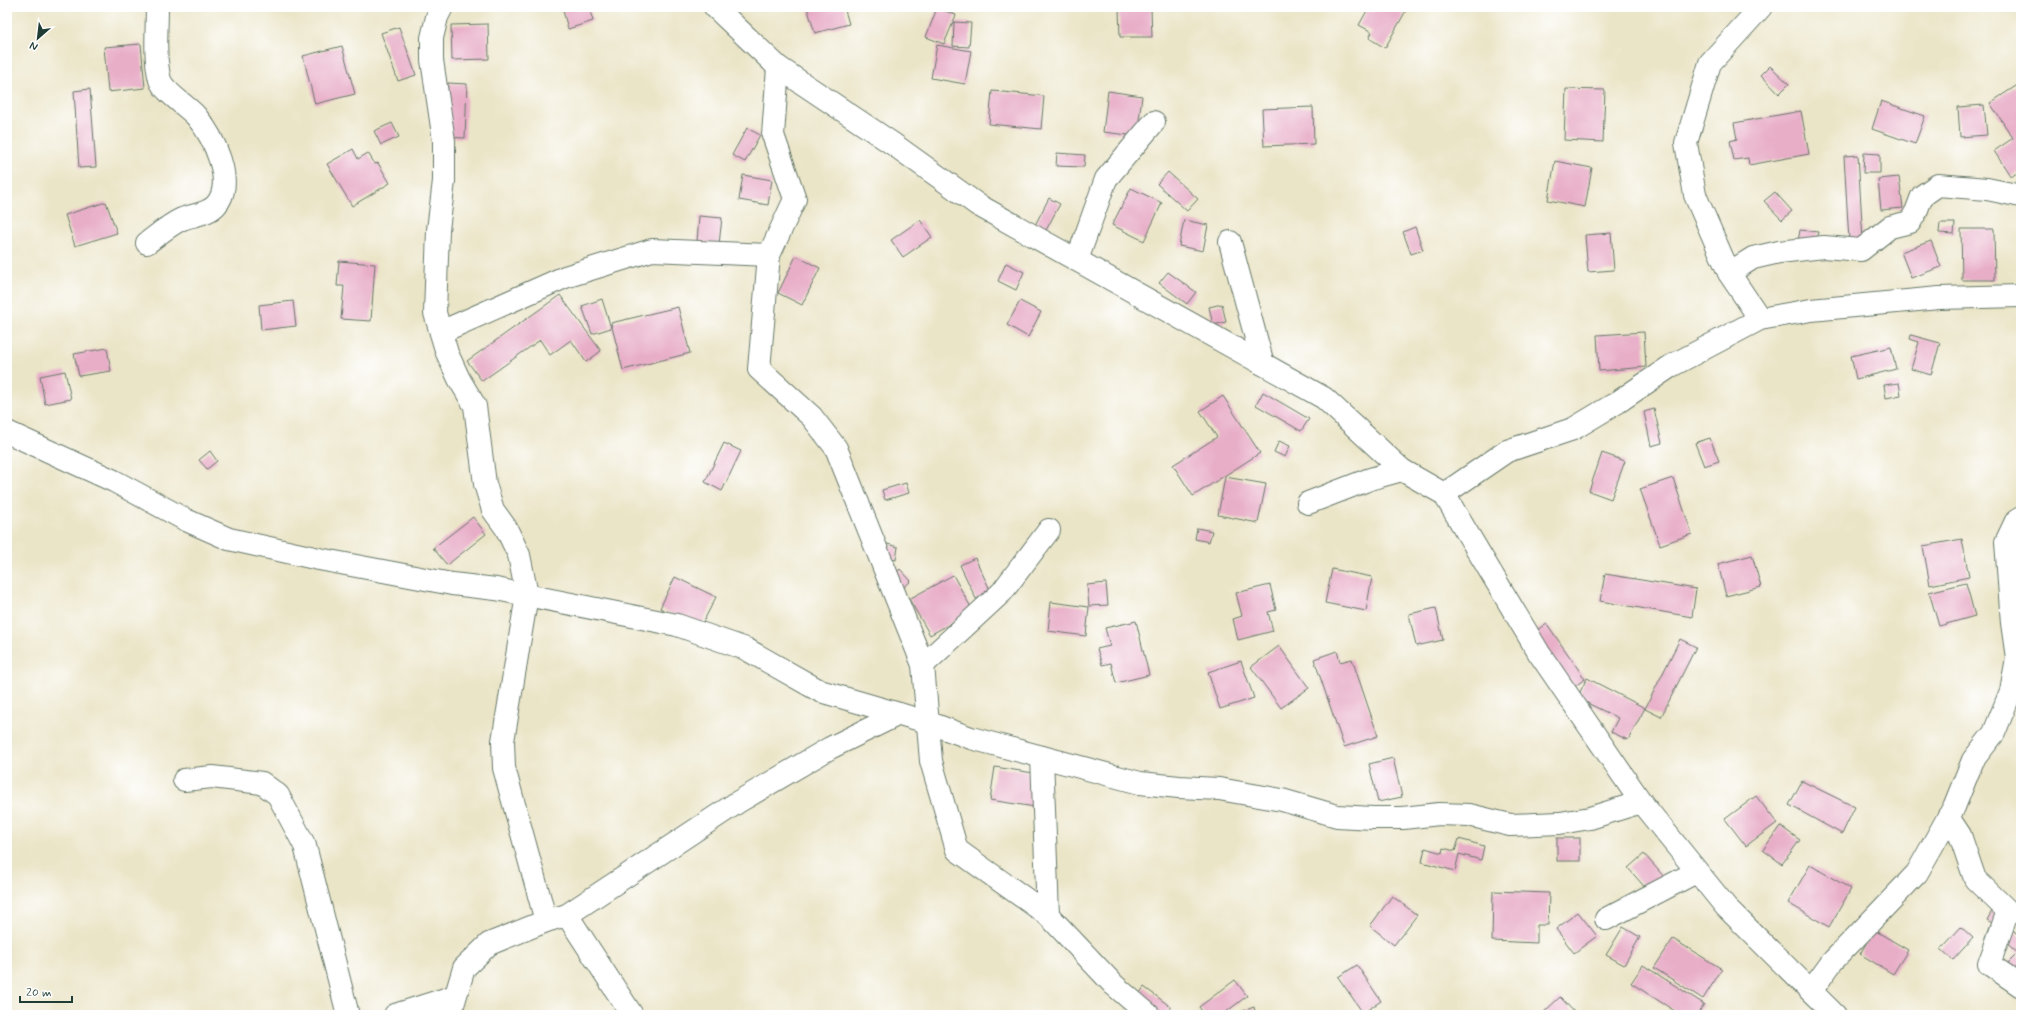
<svg xmlns="http://www.w3.org/2000/svg" width="2028" height="1022" viewBox="0 0 2028 1022" font-family="Mynerve,sans-serif">
<rect width="100%" height="100%" fill="#fff"/>
<filter id="ink" filterUnits="userSpaceOnUse"><feTurbulence type="fractalNoise" baseFrequency=".025" numOctaves="2"/><feDisplacementMap in="SourceGraphic" scale="8" xChannelSelector="R" yChannelSelector="G"/><feConvolveMatrix kernelMatrix="1 2 1 2 8 2 1 2 1" color-interpolation-filters="sRGB"/></filter>
<filter id="wash" filterUnits="userSpaceOnUse"><feTurbulence type="fractalNoise" baseFrequency=".012" numOctaves="4" result="noise"/><feDisplacementMap in="SourceGraphic" scale="16" xChannelSelector="R" yChannelSelector="G"/><feGaussianBlur stdDeviation="0.9" result="paint"/><feColorMatrix in="noise" values="0 0 0 0 0 0 0 0 0 0 0 0 0 0 0 0 0 1.4 0 .05"/><feComposite in="paint" operator="in"/></filter>
<g filter="url(#wash)">
<rect width="100%" height="100%" fill="#ebe5c8"/>
<g id="blocks">
<g fill="#e8aec8">
<polygon points="562,7 589,7 593,21 568,29"/>
<polygon points="807,7 844,7 849,24 815,33"/>
<polygon points="1376,7 1408,7 1385,48 1369,38 1372,32 1359,25 1368,9 1373,12"/>
<polygon points="937,8 956,15 944,44 926,37"/>
<polygon points="1151,8 1152,37 1120,37 1119,9"/>
<polygon points="954,22 971,23 969,47 953,46"/>
<polygon points="488,24 489,59 452,60 451,25"/>
<polygon points="399,27 416,75 398,81 381,33"/>
<polygon points="141,44 145,88 108,92 104,47"/>
<polygon points="937,45 971,51 965,84 931,78"/>
<polygon points="342,46 355,94 315,104 303,56"/>
<polygon points="1770,66 1789,84 1779,94 1761,75"/>
<polygon points="448,83 467,84 465,138 445,137"/>
<polygon points="2019,84 2021,87 2021,170 2011,177 1994,151 2013,138 1990,103"/>
<polygon points="90,89 96,167 79,168 74,91"/>
<polygon points="1566,89 1605,90 1603,142 1564,140"/>
<polygon points="992,91 1044,96 1041,129 989,124"/>
<polygon points="1108,91 1142,96 1137,136 1103,132"/>
<polygon points="1881,101 1925,116 1915,144 1872,129"/>
<polygon points="1984,105 1987,135 1960,137 1958,107"/>
<polygon points="1313,107 1314,144 1264,146 1262,109"/>
<polygon points="1801,111 1809,154 1749,165 1748,158 1734,160 1730,141 1737,139 1734,123"/>
<polygon points="392,123 399,137 381,145 374,131"/>
<polygon points="747,128 760,135 745,162 732,155"/>
<polygon points="353,149 358,159 368,153 375,164 378,163 390,183 352,206 327,164"/>
<polygon points="1057,153 1085,155 1084,167 1056,166"/>
<polygon points="1864,153 1880,154 1880,173 1863,173"/>
<polygon points="1858,155 1863,241 1849,241 1844,156"/>
<polygon points="1555,161 1592,168 1585,207 1548,200"/>
<polygon points="1168,172 1198,199 1187,211 1157,184"/>
<polygon points="743,175 772,180 768,205 739,200"/>
<polygon points="1899,177 1903,208 1881,210 1878,179"/>
<polygon points="1131,188 1162,203 1144,241 1112,225"/>
<polygon points="1775,192 1792,211 1782,220 1764,201"/>
<polygon points="1049,198 1060,204 1045,232 1034,227"/>
<polygon points="106,202 117,233 75,246 65,215"/>
<polygon points="699,216 722,218 719,244 697,242"/>
<polygon points="920,220 932,237 903,257 891,240"/>
<polygon points="1184,220 1208,225 1203,251 1179,246"/>
<polygon points="1940,223 1955,223 1954,234 1939,233"/>
<polygon points="1415,227 1423,250 1411,254 1403,232"/>
<polygon points="1961,229 1994,229 1995,280 1962,280"/>
<polygon points="1800,230 1818,232 1816,244 1798,242"/>
<polygon points="1611,233 1614,270 1588,272 1585,235"/>
<polygon points="1931,241 1941,267 1911,278 1901,252"/>
<polygon points="796,256 820,268 802,305 778,293"/>
<polygon points="339,261 375,264 371,321 341,319 344,286 337,286"/>
<polygon points="1006,263 1024,272 1016,290 998,281"/>
<polygon points="1168,272 1196,292 1187,304 1159,283"/>
<polygon points="560,295 601,351 586,362 571,340 550,355 540,340 482,381 467,361"/>
<polygon points="602,299 611,328 592,334 582,306"/>
<polygon points="293,301 296,326 261,330 259,305"/>
<polygon points="1020,301 1041,312 1028,337 1007,325"/>
<polygon points="1222,304 1226,322 1213,325 1209,307"/>
<polygon points="678,307 690,353 623,370 611,323"/>
<polygon points="1644,332 1646,367 1599,371 1597,335"/>
<polygon points="1911,335 1940,343 1931,375 1911,369 1919,342 1910,339"/>
<polygon points="1891,347 1896,369 1856,379 1851,356"/>
<polygon points="107,348 111,371 79,376 74,354"/>
<polygon points="65,371 71,399 45,404 40,376"/>
<polygon points="1899,383 1901,395 1886,398 1884,385"/>
<polygon points="1263,392 1309,419 1301,431 1256,405"/>
<polygon points="1223,396 1260,453 1193,496 1173,465 1217,437 1200,411"/>
<polygon points="1654,409 1662,443 1651,446 1644,412"/>
<polygon points="1710,438 1719,461 1704,466 1695,443"/>
<polygon points="1279,441 1290,446 1285,457 1274,452"/>
<polygon points="724,443 741,451 722,491 705,482"/>
<polygon points="210,451 217,461 207,469 199,460"/>
<polygon points="1602,453 1625,461 1611,499 1589,491"/>
<polygon points="1225,477 1266,484 1258,523 1218,515"/>
<polygon points="1673,478 1692,534 1660,545 1640,489"/>
<polygon points="906,483 909,493 885,500 882,490"/>
<polygon points="473,517 486,534 447,565 433,548"/>
<polygon points="1197,528 1212,531 1209,542 1195,539"/>
<polygon points="1962,539 1969,577 1930,585 1923,546"/>
<polygon points="884,543 898,547 896,560 881,556"/>
<polygon points="1752,555 1761,587 1726,596 1718,564"/>
<polygon points="975,558 991,592 976,599 960,565"/>
<polygon points="900,569 911,581 902,589 891,578"/>
<polygon points="1332,569 1372,577 1366,611 1325,603"/>
<polygon points="1605,574 1696,589 1692,617 1600,601"/>
<polygon points="953,575 973,611 930,635 909,599"/>
<polygon points="675,577 716,597 700,628 660,608"/>
<polygon points="1106,583 1108,605 1089,606 1087,585"/>
<polygon points="1966,583 1975,616 1939,626 1929,592"/>
<polygon points="1270,585 1276,610 1268,612 1273,631 1238,640 1233,619 1242,616 1236,593"/>
<polygon points="1051,602 1089,607 1086,636 1048,631"/>
<polygon points="1436,608 1443,640 1416,646 1409,614"/>
<polygon points="1136,621 1149,675 1116,683 1111,663 1102,665 1097,649 1110,646 1105,628"/>
<polygon points="1547,624 1585,679 1568,691 1529,635"/>
<polygon points="1680,639 1696,647 1661,717 1645,709"/>
<polygon points="1279,646 1309,688 1281,708 1251,667"/>
<polygon points="1337,651 1340,662 1352,659 1378,736 1344,747 1314,659"/>
<polygon points="1241,661 1254,698 1220,709 1208,672"/>
<polygon points="1587,678 1645,708 1628,740 1611,732 1618,718 1577,698"/>
<polygon points="1393,758 1402,797 1378,802 1369,764"/>
<polygon points="995,767 1040,774 1035,807 990,800"/>
<polygon points="1802,781 1855,807 1842,834 1789,805"/>
<polygon points="1756,796 1777,823 1746,846 1725,819"/>
<polygon points="1780,826 1800,840 1782,864 1763,850"/>
<rect x="1557" y="838" width="23" height="23"/>
<polygon points="1459,839 1484,846 1481,860 1459,854 1455,871 1422,862 1425,848 1442,853 1443,848 1455,851"/>
<polygon points="1644,854 1665,878 1649,892 1628,868"/>
<polygon points="1810,865 1851,889 1829,927 1788,903"/>
<polygon points="1493,891 1549,893 1548,925 1537,925 1537,943 1492,941"/>
<polygon points="1392,896 1417,915 1394,945 1370,926"/>
<polygon points="1992,911 2004,919 1999,927 1987,920"/>
<polygon points="1578,912 1597,936 1574,953 1556,929"/>
<polygon points="1623,927 1640,937 1624,965 1606,955"/>
<polygon points="1961,927 1973,938 1953,960 1941,949"/>
<polygon points="1874,930 1908,950 1893,974 1860,954"/>
<polygon points="2013,930 2021,938 2021,956 2003,940"/>
<polygon points="1673,939 1722,969 1703,999 1654,968"/>
<polygon points="2016,955 2021,959 2021,981 2005,966"/>
<polygon points="1357,965 1381,1001 1363,1013 1338,977"/>
<polygon points="1643,965 1704,1004 1697,1015 1681,1015 1631,983"/>
<polygon points="1235,980 1247,996 1222,1015 1205,1015 1199,1007"/>
<polygon points="1144,987 1171,1007 1165,1015 1158,1015 1136,999"/>
<polygon points="1560,997 1577,1015 1546,1015 1544,1012"/>
<polygon points="1254,1007 1256,1015 1232,1015"/>
</g>
</g>
</g>
<g filter="url(#ink)">
<use href="#blocks" fill-opacity="0" stroke="#667868" stroke-width="1"/>
<g fill="none" stroke-linecap="round" stroke-linejoin="round">
<g stroke="#667868" stroke-width="24">
<g id="minor">
<polyline points="442,7 437,17 432,38 432,60 444,141 444,181 438,230 435,313 447,353 459,379 475,406 485,484 493,510 506,528 519,555 527,595 503,741 504,768 546,921"/>
<polyline points="715,7 778,67 893,144 978,205 1324,398 1402,470 1444,494 1539,653 1641,802 1726,907 1835,1015"/>
<polyline points="778,67 773,135 795,199 769,255 759,369 812,417 836,448 923,665 931,761 957,850 1048,915 1114,985 1149,1015"/>
<polyline points="1230,242 1263,364"/>
<path d="M147,243C159,234 169,225 182,219C193,215 208,214 216,205C236,182 213,136 196,116C187,106 164,92 160,80C154,57 157,30 157,7"/>
<polyline points="1077,260 1106,179 1154,122"/>
<polyline points="1729,273 1753,258 1779,252 1824,247 1861,250 1890,227 1910,222 1916,212 1922,196 1938,185 1987,189 2021,196"/>
<polyline points="1760,319 1729,273 1695,195 1686,143 1710,63 1761,7"/>
<polyline points="441,332 565,277 652,250 769,255"/>
<polyline points="7,432 114,481 186,520 229,539 319,559 452,584 496,589 677,625 746,649 820,691 927,722 971,738 1140,783 1179,787 1219,789 1253,795 1282,800 1337,816 1373,818 1403,818 1439,814 1469,815 1510,825 1560,823 1590,818 1641,802"/>
<polyline points="1444,494 1507,451 1573,429 1618,402 1671,366 1760,319 1811,310 1939,298 2021,296"/>
<polyline points="1308,503 1370,479 1402,470"/>
<polyline points="923,665 1002,592 1049,530"/>
<polyline points="1042,757 1048,915"/>
<polyline points="184,780 212,777 262,783 278,795 305,846 348,1015"/>
<polyline points="1948,817 1960,835 1975,879 2008,911 1989,964 2021,986"/>
<polyline points="567,915 632,1015"/>
<polyline points="1606,919 1696,872"/>
<polyline points="1811,991 1832,962 1917,873 1954,807 1973,760 1994,733 2011,691 2017,658 2012,623 2006,542 2016,521 2021,518"/>
<polyline points="395,1015 455,996"/>
<polyline points="450,1015 464,968 489,944 546,921 567,915 738,802 830,748 899,714"/>
</g>
</g>
<use href="#minor" stroke="#fff" stroke-width="22"/>
</g>
</g>
<rect width="2028" height="1022" fill="none" stroke="#fff" stroke-width="24"/>
<g transform="translate(38 38) rotate(208)" stroke="#ffffff" stroke-width="3" paint-order="stroke">
<path d="M0-3L7 15L0 10L-7 15Z" fill="#1f3d34"/>
<text y="-6" font-size="11" font-weight="bold" text-anchor="middle" fill="#1f3d34">N</text>
</g>
<path d="M20 996v6h52v-6" fill="none" stroke="#1f3d34" stroke-width="2"/>
<text x="26" y="996" font-size="12" fill="#1f3d34" stroke="#ffffff" stroke-width="3" paint-order="stroke">20 m</text>
</svg>
